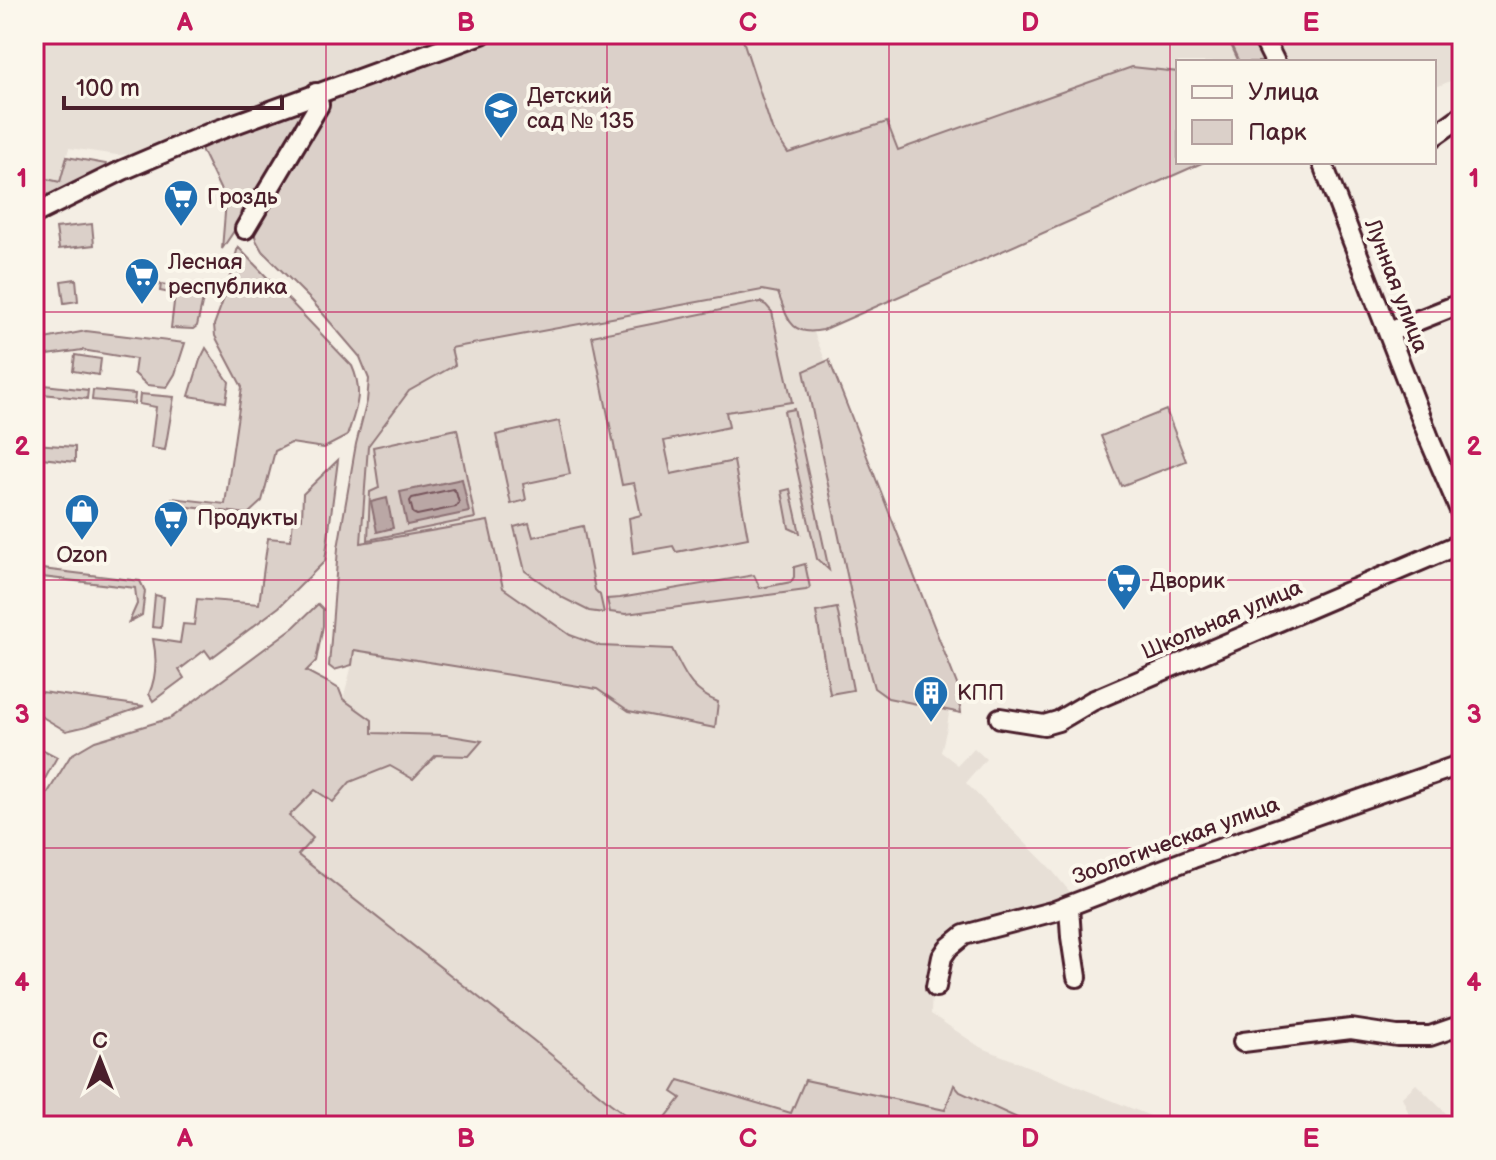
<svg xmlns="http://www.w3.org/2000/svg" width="1496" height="1160" viewBox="0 0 1496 1160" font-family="'Balsamiq Sans',sans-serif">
<rect width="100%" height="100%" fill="#f4eee4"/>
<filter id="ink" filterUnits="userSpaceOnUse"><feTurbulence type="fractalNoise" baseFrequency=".0125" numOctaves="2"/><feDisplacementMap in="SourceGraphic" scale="16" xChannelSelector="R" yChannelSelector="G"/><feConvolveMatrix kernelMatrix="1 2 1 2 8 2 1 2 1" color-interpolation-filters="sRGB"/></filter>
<g filter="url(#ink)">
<g fill="#e7dfd6">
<polygon points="34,34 460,34 134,154 117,155 69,148 60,182 34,176"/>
<polygon points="741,34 1254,34 1267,62 1178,62 1178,133 799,214"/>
<polygon points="1272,34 1462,34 1462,76 1434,88 1434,62 1286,62"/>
<polygon points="769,258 813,330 954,681 947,727 941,752 958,765 974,748 986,759 966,783 1050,868 1070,892 1055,903 963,931 932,990 931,1014 980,1047 1175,1126 1035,1126 960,1092 954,1085 945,1110 805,1080 799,1091 791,1113 679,1080 681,1098 659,1126 641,1126 610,1103 533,1040 297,855 289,817 315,790 333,802 350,782 390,766 413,779 436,755 469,756 445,735 372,733 372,720 343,699 352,665 354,650 365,446 437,354 448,344"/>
<polygon points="1416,1084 1450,1117 1457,1113 1462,1116 1462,1126 1414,1126 1402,1097"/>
</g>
<g fill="#dbd0c9" stroke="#92787a" stroke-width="2">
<path d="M505,34H741L772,129L788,153L887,122L898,150L1132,67L1178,72V162H1204L823,330C790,337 788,319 778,293L762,290L451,348L455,365L409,391L368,446L361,543L488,521L503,588L570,635L600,646L672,649C685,674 690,691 718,702L715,728L629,711L597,689L354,650L352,665L334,670L329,666L338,548L356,444L367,401L369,379L360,357L312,301L262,251L256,240L254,231L332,99L340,91Z"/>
<polygon points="1226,34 1254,34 1267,62 1239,62"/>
<polygon points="301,107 304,112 289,140 241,211 236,228 222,249 226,201 199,145"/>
<polygon points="67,157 106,164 107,171 34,207 34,176 60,182"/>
<polygon points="92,224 94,245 59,249 56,228"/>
<path d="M238,247L352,366C364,393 356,409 347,436L324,448L291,443L275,451L262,501L248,514L172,505V498L225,504L242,387L215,336L214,325L224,298Z"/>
<polygon points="76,279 78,301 64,303 61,281"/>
<polygon points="161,284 200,291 204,295 197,326 193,329 171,328 175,294 160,291"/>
<polygon points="760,302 766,305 772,312 792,402 726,412 729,427 664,441 671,474 734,461 748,538 676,552 673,546 633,553 629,518 641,515 634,483 622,485 592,336"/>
<polygon points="86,331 185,343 175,374 167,387 147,385 134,373 136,359 82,350 34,357 34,341"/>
<polygon points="206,348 229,382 226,402 189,396 200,360"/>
<polygon points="75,355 101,359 99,375 73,371"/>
<polygon points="829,360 958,687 961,713 888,698 874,688 861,641 804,371"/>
<polygon points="44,385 88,390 87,399 43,394"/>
<polygon points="93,390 135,394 134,404 92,400"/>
<polygon points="140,394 174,397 165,450 151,448 156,407 139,404"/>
<polygon points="794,409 829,570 817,559 784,411"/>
<polygon points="1166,410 1186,461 1121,486 1101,436"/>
<polygon points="559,421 570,474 523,484 526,500 511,504 496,435"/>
<polygon points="457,429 475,518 368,540 370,492 379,488 373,447"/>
<polygon points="34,444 75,447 75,462 34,457"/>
<path d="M338,460L325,561L279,607L211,658L205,650L179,670L184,678L153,701L149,694C157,676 157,658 153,639L180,643L183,624L194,625L197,599L259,604L268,538L291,540L293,519H302L303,494Z"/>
<polygon points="790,489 800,533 789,528 782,491"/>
<polygon points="529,523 533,537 583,526 595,590 600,595 604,613 589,611 563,598 525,571 514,527"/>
<polygon points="805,564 810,588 806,590 626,614 610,612 607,599 620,598 754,575 760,588 791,582 794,577 794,567"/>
<polygon points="34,568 140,581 145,591 142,615 129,622 137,604 135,588 34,576"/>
<polygon points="155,595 164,597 161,628 152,627"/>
<polygon points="318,604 323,609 323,626 316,661 306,671 331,684 339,689 343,699 372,720 372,733 445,735 482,741 469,756 436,755 413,779 390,766 350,782 333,802 315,790 289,816 313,838 298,855 533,1040 610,1103 641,1126 34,1126 34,815 71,755 95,741 171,718 294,627"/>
<polygon points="837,608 853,690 830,694 816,612"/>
<polygon points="34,691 144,706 87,726 66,731 34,712"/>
<polygon points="34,745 57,757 36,795 41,765 34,764"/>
<polygon points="679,1080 791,1113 805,1080 945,1110 954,1085 960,1092 1035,1126 659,1126 681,1098 672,1092"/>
</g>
<g fill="#baa7a5" stroke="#8d7174" stroke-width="2">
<polygon points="462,479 469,512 407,525 400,492"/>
<polygon points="387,498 393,528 377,532 371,502"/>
</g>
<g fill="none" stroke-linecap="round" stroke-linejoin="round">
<polygon stroke="#77555c" stroke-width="2" points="453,489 456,492 459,503 456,507 417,515 413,513 410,501 412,498"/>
<g stroke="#4a1f2b" stroke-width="24">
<g id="minor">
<polyline points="1261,34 1275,62"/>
<polyline points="1434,136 1462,116"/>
<polyline points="1322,162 1431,443 1462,515"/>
<polyline points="34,214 123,170 210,133 482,34"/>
<polyline points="245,229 319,105 316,93"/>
<polyline points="1389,332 1462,303"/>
<polyline points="1000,718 1044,725 1058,721 1092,701 1462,543"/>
<polyline points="1069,906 1071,937 1077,977"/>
<polyline points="936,987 942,957 948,948 964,935 1055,911 1193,858 1462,764"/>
<polyline points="1243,1042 1351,1029 1397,1036 1430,1036 1462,1025"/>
</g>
</g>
<use href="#minor" stroke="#fbf7ec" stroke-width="18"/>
</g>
</g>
<path fill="none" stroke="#c2185b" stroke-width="2" stroke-opacity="0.55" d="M326,34V1126M607,34V1126M889,34V1126M1170,34V1126M34,312H1462M34,580H1462M34,848H1462"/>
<defs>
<g id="school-pin" transform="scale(1.8)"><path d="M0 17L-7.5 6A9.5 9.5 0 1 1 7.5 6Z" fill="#1f6fb2" stroke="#fbf7ec"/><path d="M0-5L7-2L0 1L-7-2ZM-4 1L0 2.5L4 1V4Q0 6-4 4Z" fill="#fff"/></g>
<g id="supermarket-pin" transform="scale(1.8)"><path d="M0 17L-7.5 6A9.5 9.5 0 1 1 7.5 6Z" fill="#1f6fb2" stroke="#fbf7ec"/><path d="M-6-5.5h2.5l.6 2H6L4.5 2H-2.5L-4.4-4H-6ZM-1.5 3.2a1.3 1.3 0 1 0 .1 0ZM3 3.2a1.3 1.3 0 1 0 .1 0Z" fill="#fff"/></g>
<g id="shop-pin" transform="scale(1.8)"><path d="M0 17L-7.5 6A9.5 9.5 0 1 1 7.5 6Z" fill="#1f6fb2" stroke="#fbf7ec"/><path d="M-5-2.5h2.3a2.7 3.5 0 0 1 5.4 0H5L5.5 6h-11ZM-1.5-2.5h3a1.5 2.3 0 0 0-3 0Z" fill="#fff"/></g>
<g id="building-pin" transform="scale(1.8)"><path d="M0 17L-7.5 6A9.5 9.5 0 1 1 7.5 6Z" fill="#1f6fb2" stroke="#fbf7ec"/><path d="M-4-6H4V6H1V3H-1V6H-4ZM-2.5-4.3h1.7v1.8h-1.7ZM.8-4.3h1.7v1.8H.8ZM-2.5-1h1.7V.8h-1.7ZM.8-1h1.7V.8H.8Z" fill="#fff"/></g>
</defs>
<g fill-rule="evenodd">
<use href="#school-pin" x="501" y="109"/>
<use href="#supermarket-pin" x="181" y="197"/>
<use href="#supermarket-pin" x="142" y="275"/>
<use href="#shop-pin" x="82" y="511"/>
<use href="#supermarket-pin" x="171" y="518"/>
<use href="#supermarket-pin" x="1124" y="581"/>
<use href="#building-pin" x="931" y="693"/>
</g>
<g text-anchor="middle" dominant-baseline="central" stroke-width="8" stroke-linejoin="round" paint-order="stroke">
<g font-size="22" fill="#4a1f2b" stroke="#fbf7ec" text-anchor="start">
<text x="527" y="96">Детский<tspan x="527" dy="25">сад № 135</tspan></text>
<text x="207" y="197">Гроздь</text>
<text x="168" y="262">Лесная<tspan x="168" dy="25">республика</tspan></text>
<text x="197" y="518">Продукты</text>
<text x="82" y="555" text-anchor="middle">Ozon</text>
<text x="1150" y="581">Дворик</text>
<text x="957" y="693">КПП</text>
</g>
<g font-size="22" fill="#4a1f2b" stroke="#fbf7ec">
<text transform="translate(1396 286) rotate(69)">Лунная улица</text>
<text transform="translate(1222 620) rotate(-23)">Школьная улица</text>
<text transform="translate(1176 841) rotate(-20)">Зоологическая улица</text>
</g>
</g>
<rect width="1496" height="1160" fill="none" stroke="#fbf7ec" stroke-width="88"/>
<rect x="1176" y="60" width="260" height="104" fill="#fbf7ec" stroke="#b4a19f" stroke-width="2"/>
<rect x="1192" y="86" width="40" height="12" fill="#fbf7ec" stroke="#b4a19f" stroke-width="2"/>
<text x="1248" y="100" font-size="24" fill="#4a1f2b">Улица</text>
<rect x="1192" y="120" width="40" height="24" fill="#dbd0c9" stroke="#b4a19f" stroke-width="2"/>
<text x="1248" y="140" font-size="24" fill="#4a1f2b">Парк</text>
<g transform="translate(100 1060)" stroke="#fbf7ec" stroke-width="6" paint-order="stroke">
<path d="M0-6L14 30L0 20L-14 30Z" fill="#4a1f2b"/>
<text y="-12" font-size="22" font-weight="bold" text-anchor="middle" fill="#4a1f2b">С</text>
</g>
<path d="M64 96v12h218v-12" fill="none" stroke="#4a1f2b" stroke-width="4"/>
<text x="76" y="96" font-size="24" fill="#4a1f2b" stroke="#fbf7ec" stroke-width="6" paint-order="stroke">100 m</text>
<rect x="44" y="44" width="1408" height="1072" fill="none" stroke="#c2185b" stroke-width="3"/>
<g font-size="26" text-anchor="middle" font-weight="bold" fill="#c2185b">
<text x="185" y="31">A</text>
<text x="466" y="31">B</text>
<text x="748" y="31">C</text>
<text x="1030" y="31">D</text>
<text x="1311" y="31">E</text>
<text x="22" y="187">1</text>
<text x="1474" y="187">1</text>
<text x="22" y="455">2</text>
<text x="1474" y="455">2</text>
<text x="22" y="723">3</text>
<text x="1474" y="723">3</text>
<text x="22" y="991">4</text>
<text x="1474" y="991">4</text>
<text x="185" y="1147">A</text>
<text x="466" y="1147">B</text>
<text x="748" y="1147">C</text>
<text x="1030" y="1147">D</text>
<text x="1311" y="1147">E</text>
</g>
</svg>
